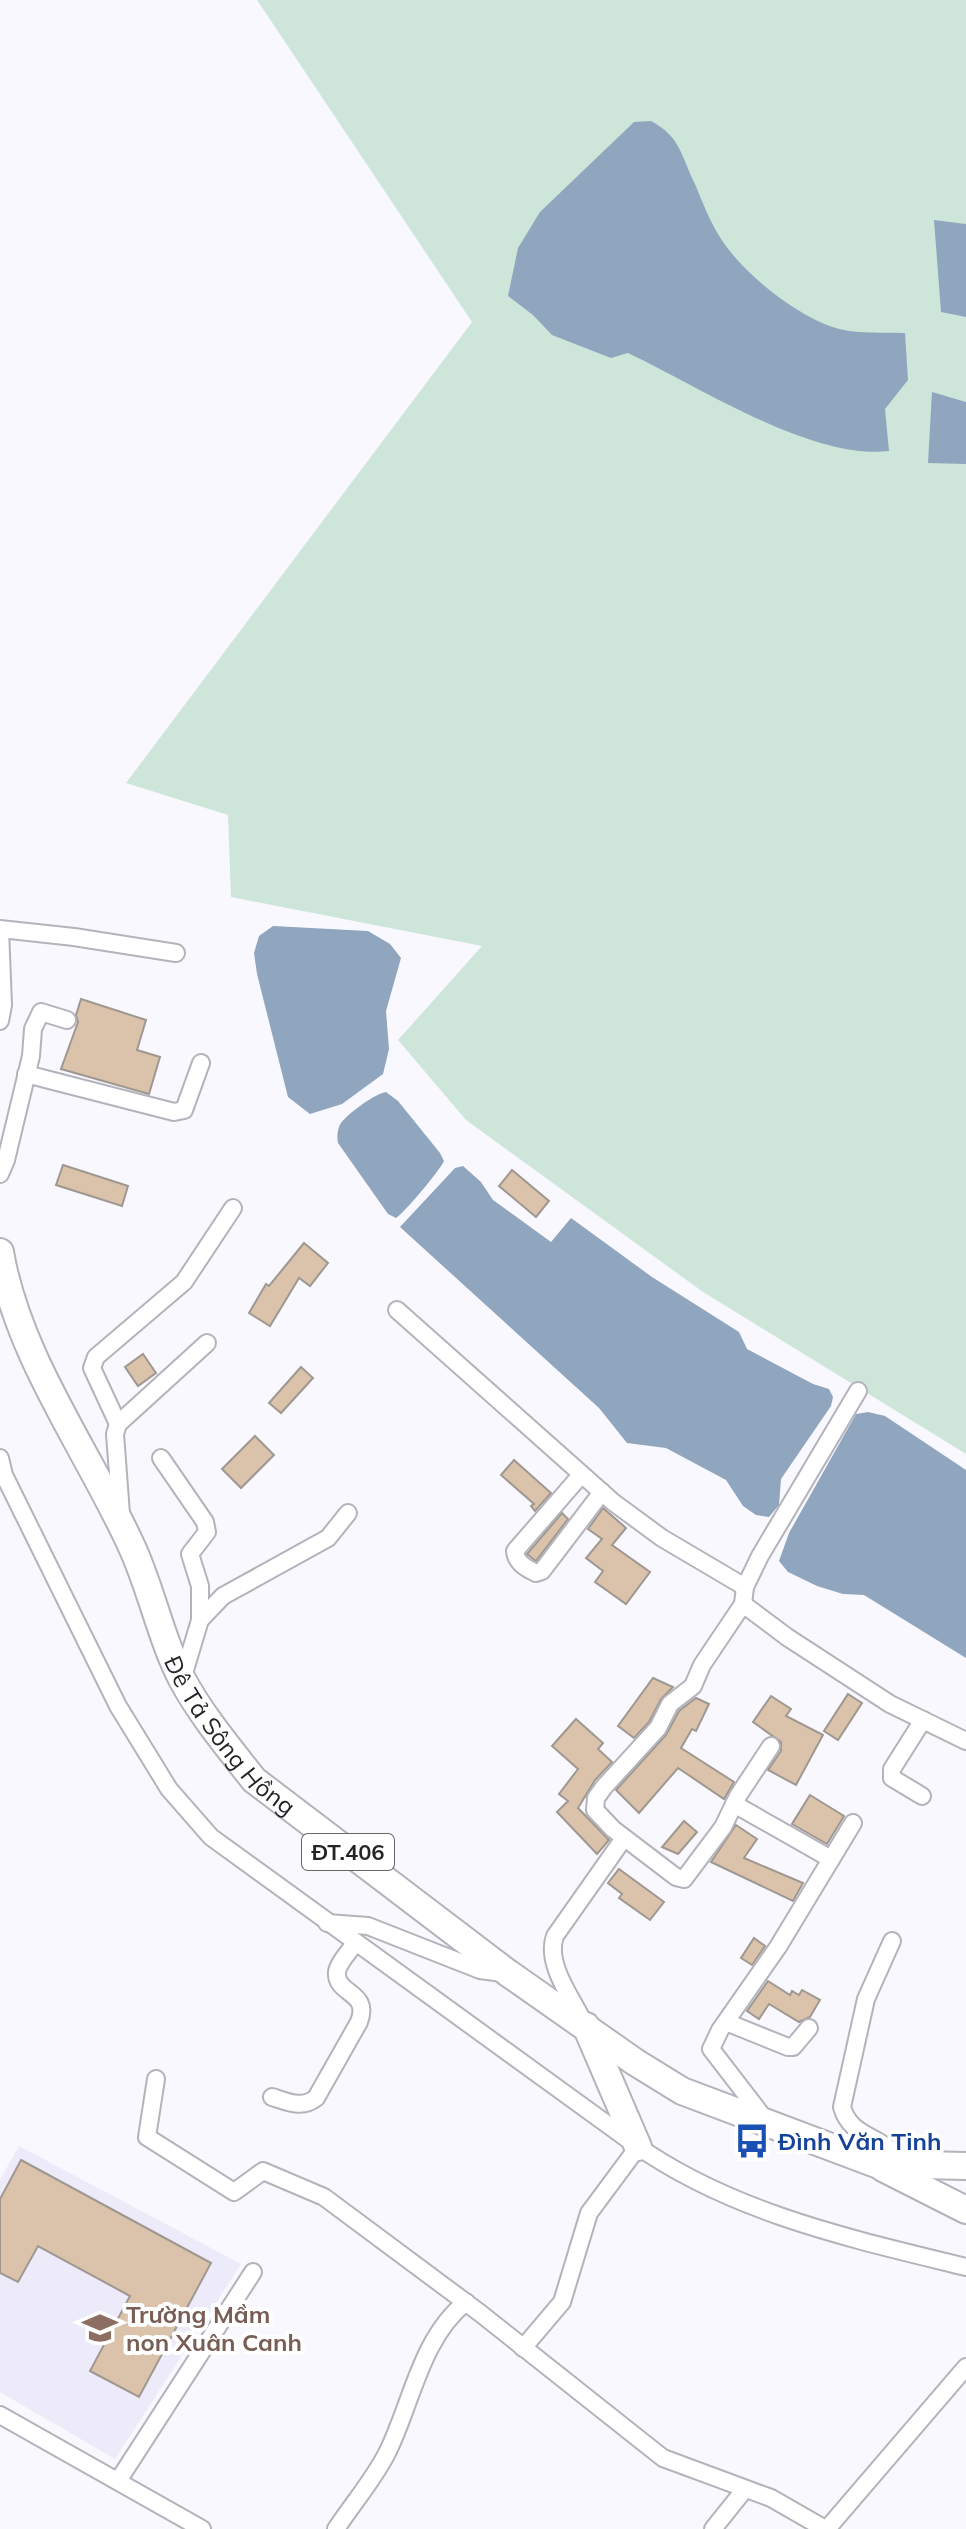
<svg xmlns="http://www.w3.org/2000/svg" width="966" height="2529" viewBox="0 0 966 2529" font-family="Mulish,sans-serif">
<rect width="100%" height="100%" fill="#f9f8ff"/>
<polygon fill="#edeafa" points="19,2146 241,2264 115,2459 0,2392 0,2180"/>
<polygon fill="#cee6da" points="257,0 966,0 966,1454 703,1292 466,1120 398,1040 482,946 231,897 228,815 126,783 472,322"/>
<g fill="#90a5be">
<path d="M651,121C681,137 681,156 695,184C702,201 709,219 718,234C739,271 802,322 844,330C863,334 885,332 905,333L908,380L885,409L889,451C811,460 698,386 628,353L611,358L552,335L533,315L508,296L518,248L540,212L634,122Z"/>
<polygon points="934,220 966,224 966,317 941,312"/>
<polygon points="932,392 966,402 966,464 928,463"/>
<polygon points="273,926 368,931 390,944 401,958 386,1011 389,1049 383,1074 342,1104 310,1114 288,1097 257,974 254,953 259,936"/>
<path d="M386,1092L398,1101L440,1153L444,1161C441,1169 404,1213 396,1218L388,1214L338,1143C337,1137 337,1129 341,1123C347,1114 376,1093 386,1092Z"/>
<polygon points="463,1166 481,1182 493,1200 551,1242 571,1218 652,1277 739,1332 747,1349 813,1384 829,1389 833,1397 831,1406 781,1479 779,1505 769,1517 756,1515 743,1506 726,1480 666,1448 627,1443 599,1408 400,1227 455,1168"/>
<polygon points="868,1412 885,1416 966,1470 966,1658 864,1595 843,1594 817,1586 788,1572 779,1561 789,1533 856,1414"/>
</g>
<g fill="#dbc2aa" stroke="#9e9891" stroke-width="2">
<polygon points="81,999 146,1020 137,1050 160,1057 149,1094 61,1069 78,1022 76,1015"/>
<polygon points="63,1165 128,1186 122,1206 56,1185"/>
<polygon points="512,1170 549,1201 536,1217 499,1186"/>
<polygon points="304,1243 328,1263 310,1286 299,1278 270,1326 249,1313 266,1284 269,1286"/>
<polygon points="143,1354 156,1373 138,1386 125,1367"/>
<polygon points="301,1367 313,1378 281,1413 269,1403"/>
<polygon points="255,1436 274,1455 241,1488 222,1469"/>
<polygon points="514,1460 551,1493 535,1511 531,1506 534,1504 501,1475"/>
<polygon points="603,1508 626,1528 612,1545 650,1572 626,1604 595,1582 603,1571 586,1558 602,1539 588,1529"/>
<polygon points="562,1513 568,1519 536,1561 532,1558 527,1554"/>
<polygon points="653,1678 673,1687 661,1699 649,1722 634,1738 618,1726"/>
<polygon points="848,1694 862,1703 838,1740 824,1731"/>
<polygon points="771,1696 791,1709 786,1716 823,1735 796,1785 768,1770 781,1751 781,1742 753,1722"/>
<polygon points="696,1698 709,1704 696,1731 692,1729 681,1748 734,1782 724,1799 678,1768 639,1813 616,1790 666,1735 679,1711"/>
<polygon points="576,1719 603,1743 598,1749 612,1762 595,1780 578,1808 609,1840 597,1854 557,1812 568,1801 559,1794 578,1769 552,1746"/>
<polygon points="810,1795 844,1816 827,1844 792,1824"/>
<polygon points="684,1821 697,1832 678,1854 662,1847"/>
<polygon points="736,1825 757,1839 744,1858 803,1883 793,1901 711,1862"/>
<polygon points="619,1869 664,1902 650,1920 619,1898 622,1894 608,1883"/>
<polygon points="754,1938 765,1946 752,1965 741,1958"/>
<polygon points="768,1981 790,1995 792,1991 799,1995 802,1990 820,2000 810,2017 799,2022 769,2004 759,2019 747,2011"/>
<polygon points="21,2160 211,2263 139,2397 90,2371 130,2296 38,2246 18,2282 0,2273 0,2199"/>
</g>
<g fill="none" stroke-linecap="round" stroke-linejoin="round">
<g stroke="#b4b3bb" stroke-width="20">
<g id="street">
<polyline points="0,1021 3,1005 0,929 74,937 176,953"/>
<polyline points="26,1074 174,1112 184,1110 201,1063"/>
<polyline points="0,1174 6,1160 31,1056 33,1029 41,1012 67,1020"/>
<polyline points="397,1310 613,1502 662,1538 745,1587"/>
<polyline points="118,1424 92,1368 96,1357 184,1282 233,1208"/>
<path d="M0,1458L4,1475L118,1706L169,1789L211,1837L633,2143C731,2213 852,2239 966,2267"/>
<polyline points="161,1458 205,1522 207,1532 190,1554 200,1586 200,1620"/>
<path d="M581,1475L515,1551C516,1563 526,1568 536,1573L542,1571L602,1492"/>
<polyline points="121,1514 115,1434 118,1424 207,1343"/>
<polyline points="743,1604 787,1637 890,1704 966,1741"/>
<polyline points="182,1680 200,1620 223,1596 328,1538 348,1513"/>
<polyline points="771,1746 738,1796 723,1827 684,1879 676,1877 613,1829 595,1810 596,1798 604,1787 658,1728 670,1704 693,1686 702,1665 743,1604 745,1587 760,1556 858,1391"/>
<polyline points="922,1796 892,1778 892,1769 923,1720"/>
<polyline points="734,1804 831,1859"/>
<polyline points="327,1923 368,1926 480,1970 503,1973"/>
<polyline points="726,2022 788,2047 793,2047 809,2028"/>
<path d="M584,2023C572,1998 545,1964 555,1936L624,1838"/>
<polyline points="156,2079 147,2137 234,2192 263,2171 324,2197 480,2313 663,2458 771,2498 825,2529"/>
<path d="M272,2097C288,2102 302,2109 316,2098L359,2022C371,1991 335,1995 337,1972C338,1963 350,1951 355,1943"/>
<polyline points="764,2118 711,2049 720,2030 778,1947 853,1823"/>
<path d="M876,2164L888,2156V2148C869,2134 849,2132 842,2107L866,1999L892,1941"/>
<polyline points="523,2348 562,2302 589,2213 638,2147"/>
<polyline points="0,2415 202,2529"/>
<polyline points="118,2481 253,2272"/>
<path d="M336,2529C353,2503 375,2478 388,2451C412,2402 421,2338 466,2302"/>
<polyline points="713,2529 745,2489"/>
<polyline points="827,2529 966,2367"/>
</g>
</g>
<g stroke="#b4b3bb" stroke-width="30">
<g id="primary">
<path id="s1" d="M0,1252C18,1357 87,1449 131,1545C151,1587 161,1640 183,1681C202,1716 229,1748 254,1780L508,1973L635,2062L682,2091L876,2164L966,2166"/>
<polyline points="586,2026 638,2147"/>
<polyline points="883,2168 966,2210"/>
</g>
</g>
<use href="#street" stroke="#fff" stroke-width="16"/>
<use href="#primary" stroke="#fff" stroke-width="26"/>
</g>
<defs>
<g id="bus-bare" transform="scale(2.76)"><path d="M-5-6H5V4H4V6H2V4H-2V6H-4V4H-5ZM-3.5-4V0h7V-4ZM-3.5 1.2v1.5H-2V1.2ZM2 1.2v1.5H3.5V1.2Z" fill="#1a4fb4" stroke="#fff" stroke-width="2.5" paint-order="stroke"/></g>
<g id="school-bare" transform="scale(2.76)"><path d="M0-5L7-2L0 1L-7-2ZM-4 1L0 2.5L4 1V4Q0 6-4 4Z" fill="#8d6e63" stroke="#fff" stroke-width="2.5" paint-order="stroke"/></g>
</defs>
<g fill-rule="evenodd">
<use href="#bus-bare" x="752" y="2141"/>
<use href="#school-bare" x="100" y="2328"/>
</g>
<g text-anchor="middle" dominant-baseline="central" stroke-width="8" stroke-linejoin="round" paint-order="stroke">
<rect fill="#fff" stroke="#666668" stroke-width="2" x="302" y="1834" width="92" height="36" rx="6"/>
<g font-size="22" font-weight="bold" fill="#242427">
<text x="348" y="1852">ĐT.406</text>
</g>
<g font-size="24" fill="#242427" stroke="#fff">
<text stroke="none"><textPath href="#s1" startOffset="540">Đê Tả Sông Hồng</textPath></text>
</g>
<g font-size="24" font-weight="bold" fill="#164399" stroke="#fff" text-anchor="start">
<text x="778" y="2141">Đình Văn Tinh</text>
</g>
<g font-size="24" font-weight="bold" fill="#785e54" stroke="#fff" text-anchor="start">
<text x="126" y="2314">Trường Mầm<tspan x="126" dy="28">non Xuân Canh</tspan></text>
</g>
</g>
</svg>
